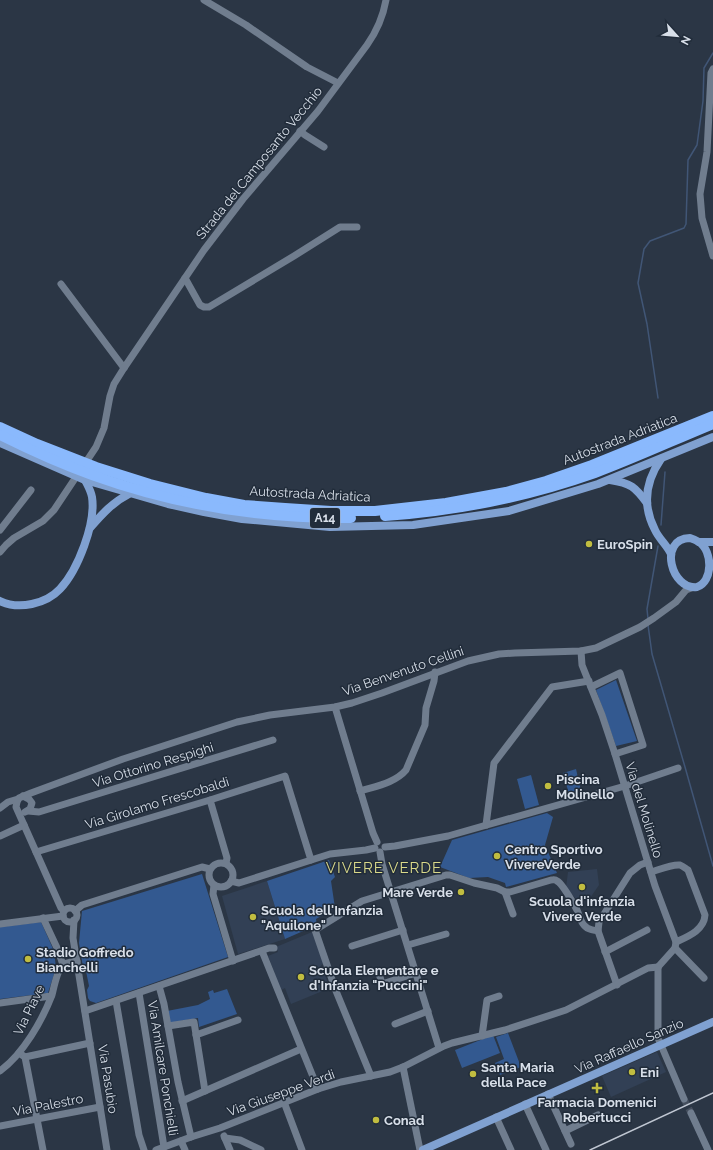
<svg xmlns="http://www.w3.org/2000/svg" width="713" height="1150" viewBox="0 0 713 1150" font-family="Raleway,sans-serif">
<rect width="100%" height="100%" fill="#2b3645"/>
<g fill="#324055">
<polygon points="597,869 599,885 590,898 579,902 566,888 568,872"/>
<polygon points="267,881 285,939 238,954 222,896"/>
<polygon points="312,932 324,964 321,965 330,988 291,1004 285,988 281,990 268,956 278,952 276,947"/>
<polygon points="657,1052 666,1072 611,1097 602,1076"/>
</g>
<g fill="#335990">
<polygon points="616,680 637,741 616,746 596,690"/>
<polygon points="576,769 581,791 569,794 563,773"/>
<polygon points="531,775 539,805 525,809 517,779"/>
<polygon points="547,813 553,817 545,845 557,873 506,887 505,883 488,877 469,878 440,867 452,840"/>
<polygon points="329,860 335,877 331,881 335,908 316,919 317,925 285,939 267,881"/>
<polygon points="202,874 228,957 96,1003 90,1001 88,998 87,990 89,986 86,971 83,967 79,943 82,911"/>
<polygon points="41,922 54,951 56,968 48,993 0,999 0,927"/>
<polygon points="227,989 237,1014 199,1027 198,1018 169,1023 167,1011 198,1005 210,999 208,992 213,990 214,993"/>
<polygon points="508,1033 521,1067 500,1075 495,1063 504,1059 496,1037"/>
<polygon points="493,1035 500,1053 462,1068 455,1050"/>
</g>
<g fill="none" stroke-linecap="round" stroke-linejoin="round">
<g stroke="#415676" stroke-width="1.5">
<polyline points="658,398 647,324 638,283 644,249 650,241 684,228 686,224 688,160 697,145 703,101 704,68 713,53"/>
<polyline points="661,525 665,472"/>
<polyline points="648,619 647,609 658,546"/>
<polyline points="648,625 652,654 685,767 713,866"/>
</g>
<polyline stroke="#454f5e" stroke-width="7" stroke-dasharray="7 3.5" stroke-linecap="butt" points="684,1099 691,1113"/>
<g stroke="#707d8e" stroke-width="7">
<polyline points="204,0 246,25 307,67 338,83"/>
<polyline points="713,69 711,73 707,152 700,194 702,218 713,256"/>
<polyline points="300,131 305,135 324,147"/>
<polyline points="185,278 200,305 204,307 209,307 294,256 340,227 357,227"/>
<polyline points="61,284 124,368"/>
<polyline points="0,530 31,490"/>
<path d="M0,552L6,545L14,538L43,521L54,510L96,447L104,428L110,396L114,384L124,368L204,250L243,199L318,111L367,45C377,31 383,17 386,0"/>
<polyline points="581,651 582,665 602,715 615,754 655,886 676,942 675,948 658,967"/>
<polyline points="591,687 620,673 643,745 615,754"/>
<polyline points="335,707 373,833 377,842"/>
<path d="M360,791C376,786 395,783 406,770L425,725L426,708L434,681L435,672"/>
<polyline points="23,796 29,799 32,803 30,809 25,812"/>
<polyline points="210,800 227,858 226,863"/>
<polyline points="0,808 8,802 18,799"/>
<polyline points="28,811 39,812 273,740"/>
<polyline points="486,825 494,763 552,687 589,681"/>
<polyline points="0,836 24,825"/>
<polyline points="385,847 395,846 448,836 625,786 678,768"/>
<polyline points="36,852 210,800 285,776 311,860"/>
<polyline points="380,852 382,864 439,1048"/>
<circle cx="221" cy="875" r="12"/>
<path d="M651,872C658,870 672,864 680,865C683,866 685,868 688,870L705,915C704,930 689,936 676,942"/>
<polyline points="231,881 239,883 330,854 366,850 375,848"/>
<polyline points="214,885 213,894 233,961"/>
<polyline points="505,892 513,914"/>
<circle cx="70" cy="915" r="7"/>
<polyline points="64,911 61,908 16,807 17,802 19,798 31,793 123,759 237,722 270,715 335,707 352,703 382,693 468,661 499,654 515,653 581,651 596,648 640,627 654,618 676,602 686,590 694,587"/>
<polyline points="75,911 82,905 202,867 210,869"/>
<polyline points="43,918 58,950 63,965"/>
<polyline points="74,920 73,938 107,1150"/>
<polyline points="0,924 63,916"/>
<polyline points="408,945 446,934"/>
<polyline points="352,946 403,930"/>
<polyline points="675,948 704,978"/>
<polyline points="262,951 318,1089"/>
<polyline points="605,952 647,930"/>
<polyline points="658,967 658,1038 684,1099"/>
<polyline points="380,977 382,984 416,973"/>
<polyline points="617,985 598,931 599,922 630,873 640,865 648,862"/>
<polyline points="159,986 164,1004 178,1082 191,1137"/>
<polyline points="139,993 164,1147"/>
<polyline points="116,1001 139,1135 144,1150"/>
<polyline points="0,1003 51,996"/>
<polyline points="85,1011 269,948 274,948"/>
<polyline points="395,1024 428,1011"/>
<polyline points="168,1026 194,1022 205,1091"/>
<polyline points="196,1035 238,1020"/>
<polyline points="482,1036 487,1000 499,996"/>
<polyline points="19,1053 25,1057 43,1150"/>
<polyline points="25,1057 90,1043"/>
<polyline points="403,1067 420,1150"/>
<path d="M0,1071C23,1054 42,1021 52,995C54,987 57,971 62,966C66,962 72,962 77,961"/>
<path d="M371,1076L336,991L315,930L362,901L446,875H450L474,883L497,888L505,892H510L551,880C553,880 555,879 557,881C563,884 573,903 577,910C580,916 580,923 586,927C589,930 594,930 598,931"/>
<polyline points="548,1094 571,1144"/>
<polyline points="182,1101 301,1049"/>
<polyline points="284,1102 302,1150"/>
<polyline points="525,1104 546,1150"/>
<polyline points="691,1113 708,1150"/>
<polyline points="496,1117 511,1150"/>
<polyline points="0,1126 100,1107"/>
<polyline points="565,1131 598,1115"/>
<polyline points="224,1136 230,1150"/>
<polyline points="225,1138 240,1140 261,1150"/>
<polyline points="181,1141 185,1150"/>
<polyline points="156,1150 191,1137 220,1128 318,1089 341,1082 390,1072 403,1067 444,1046 452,1043 505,1030 566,1010 648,968 658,967"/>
</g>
<g stroke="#80a1d1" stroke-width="8">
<polyline points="0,443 85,480 168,504 204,512 242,519 330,527 413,525 509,511 598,484 713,437"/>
<path d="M661,459C645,482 642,505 655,530C659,539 667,545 671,554"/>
<path d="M610,480C631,483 635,487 647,503"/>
<path d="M90,528C102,514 113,502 129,494"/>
<path d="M690,538C693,539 696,540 699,542C713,551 713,582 697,587C672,591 657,539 690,538Z"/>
<polyline points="699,542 713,542"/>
<path d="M0,601C19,610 46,604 60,589C78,570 96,523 92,497C91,491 88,486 85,480"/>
<polyline points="423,1150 713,1022"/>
</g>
<g stroke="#8ab9fd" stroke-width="10">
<polyline points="0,427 37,444 96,467 150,484 206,498 244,505 285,508 331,511 375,511 446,503 506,492 546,481 592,465 713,416"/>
<path d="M0,435C30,450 61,464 92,475C175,505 263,519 351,518"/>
<path d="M385,516C457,511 527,497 595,473C635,458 674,440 713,424"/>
</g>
<polyline stroke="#c0c7d2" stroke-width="1.5" points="590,1150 713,1093"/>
</g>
<g fill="#c1bd40" stroke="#212c3a" stroke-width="1.5">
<circle cx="589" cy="544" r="4"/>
<circle cx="548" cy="786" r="4"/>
<circle cx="497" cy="856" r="4"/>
<circle cx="582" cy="887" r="4"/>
<circle cx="461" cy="892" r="4"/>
<circle cx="253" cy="917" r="4"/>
<circle cx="28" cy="959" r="4"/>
<circle cx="301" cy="977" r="4"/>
<circle cx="632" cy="1072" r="4"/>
<circle cx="473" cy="1074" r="4"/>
<path d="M595 1082h4v4h4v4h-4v4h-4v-4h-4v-4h4z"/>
<circle cx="376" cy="1120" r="4"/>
</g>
<g text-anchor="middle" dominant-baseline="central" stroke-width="3" stroke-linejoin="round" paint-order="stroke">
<rect fill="#212c3a" stroke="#a1a9b4" stroke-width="1" x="310" y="508" width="30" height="20" rx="3"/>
<g font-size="12" font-weight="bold" fill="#d8dfe9">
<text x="325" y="518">A14</text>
</g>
<g font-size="13" fill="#d8dfe9" stroke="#212c3a">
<text transform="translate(259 163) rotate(-51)">Strada del Camposanto Vecchio</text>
<text transform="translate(620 439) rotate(-21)">Autostrada Adriatica</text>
<text transform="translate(310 494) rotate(3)">Autostrada Adriatica</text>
<text transform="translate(403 671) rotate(-19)">Via Benvenuto Cellini</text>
<text transform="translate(153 765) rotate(-17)">Via Ottorino Respighi</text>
<text transform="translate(157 803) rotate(-17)">Via Girolamo Frescobaldi</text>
<text transform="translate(644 810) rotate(73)">Via del Molinello</text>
<text transform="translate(29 1010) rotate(-64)">Via Piave</text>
<text transform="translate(629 1046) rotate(-24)">Via Raffaello Sanzio</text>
<text transform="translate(163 1068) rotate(81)">Via Amilcare Ponchielli</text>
<text transform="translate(108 1079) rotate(81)">Via Pasubio</text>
<text transform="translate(281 1093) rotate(-20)">Via Giuseppe Verdi</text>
<text transform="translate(48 1105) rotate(-11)">Via Palestro</text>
</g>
<g font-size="13" font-weight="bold" fill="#d8dfe9" stroke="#212c3a" text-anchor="start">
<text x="597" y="544">EuroSpin</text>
<text x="556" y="779">Piscina<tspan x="556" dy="15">Molinello</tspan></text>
<text x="505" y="849">Centro Sportivo<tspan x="505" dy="15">VivereVerde</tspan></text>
<text x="453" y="892" text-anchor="end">Mare Verde</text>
<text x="582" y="901" text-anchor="middle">Scuola d'infanzia<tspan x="582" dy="15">Vivere Verde</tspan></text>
<text x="261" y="910">Scuola dell'Infanzia<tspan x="261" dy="15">"Aquilone"</tspan></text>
<text x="36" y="952">Stadio Goffredo<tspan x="36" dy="15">Bianchelli</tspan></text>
<text x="309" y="970">Scuola Elementare e<tspan x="309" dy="15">d'Infanzia "Puccini"</tspan></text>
<text x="481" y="1067">Santa Maria<tspan x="481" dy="15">della Pace</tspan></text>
<text x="640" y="1072">Eni</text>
<text x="597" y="1102" text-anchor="middle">Farmacia Domenici<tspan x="597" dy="15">Robertucci</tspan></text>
<text x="384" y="1120">Conad</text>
</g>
<g font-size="15" letter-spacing="1" fill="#dad98a" stroke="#212c3a">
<text x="384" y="868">VIVERE VERDE</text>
</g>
</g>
<g transform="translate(677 36) rotate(117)" stroke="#212c3a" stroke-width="3" paint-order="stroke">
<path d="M0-3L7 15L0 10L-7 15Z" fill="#d8dfe9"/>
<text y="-6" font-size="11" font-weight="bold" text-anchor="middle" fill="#d8dfe9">N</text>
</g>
</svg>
